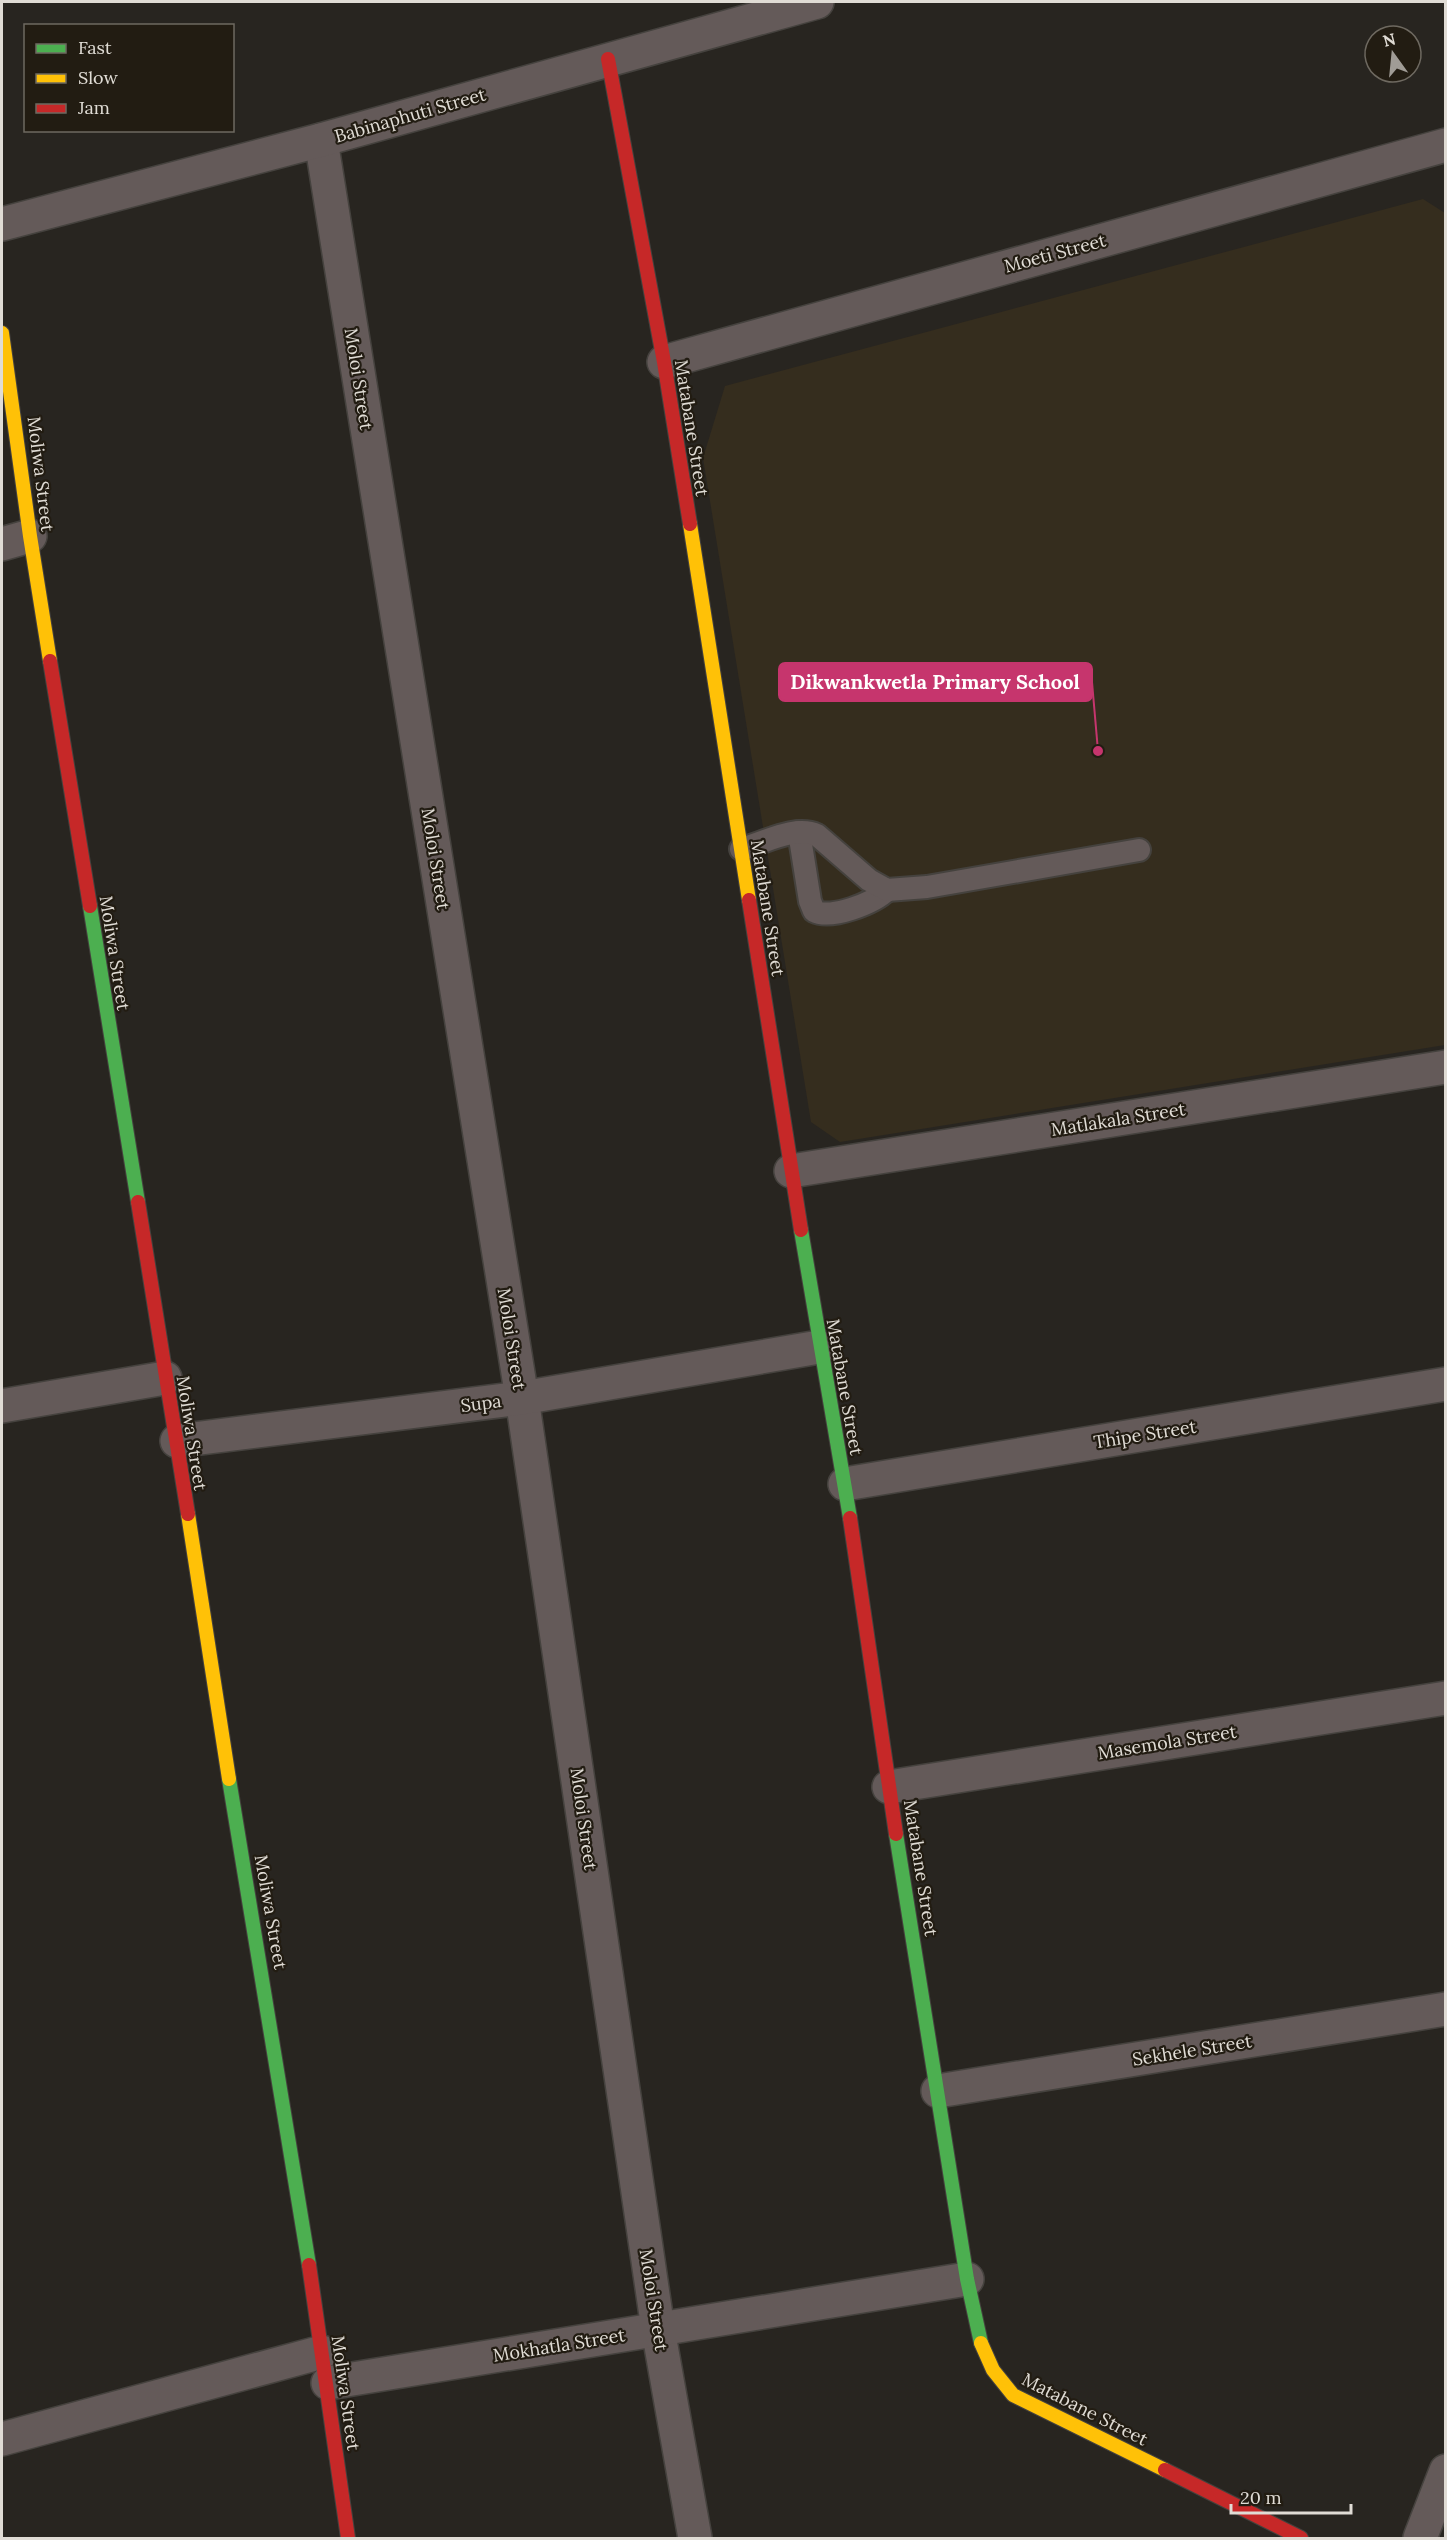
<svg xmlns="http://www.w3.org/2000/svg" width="1447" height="2540" viewBox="0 0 1447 2540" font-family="Lora,serif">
<rect width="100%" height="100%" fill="#282520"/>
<polygon fill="#352d1e" points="1423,199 1445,213 1445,1045 840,1142 811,1122 703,458 725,386"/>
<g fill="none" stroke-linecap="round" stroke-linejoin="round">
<g stroke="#45423e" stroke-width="26">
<g id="lane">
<path d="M799,832L810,901L814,911C831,920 874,903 887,890"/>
<path d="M741,849C764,843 795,825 817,835L869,880L887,890L927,887L1139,850"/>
</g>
</g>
<g stroke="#45423e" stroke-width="36">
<g id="street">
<polyline points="321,140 522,1398 658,2329 695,2538"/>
<polyline points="2,224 321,140 817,2"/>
<polyline points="664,362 1446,145"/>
<polyline points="2,544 30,536"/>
<polyline points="791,1171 1446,1067"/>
<polyline points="2,1406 165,1378"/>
<polyline points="177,1441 522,1398 819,1347"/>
<polyline points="845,1484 1446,1384"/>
<polyline points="889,1787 1446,1698"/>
<polyline points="938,2091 1446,2009"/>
<polyline points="328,2383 967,2279"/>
<polyline points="2,2439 322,2352"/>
<polyline points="1420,2538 1446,2471"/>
</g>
</g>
<g stroke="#45423e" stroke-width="16">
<g id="fast">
<polyline points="90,906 138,1202"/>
<polyline points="801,1230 850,1518"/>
<polyline points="229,1779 309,2265"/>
<polyline points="896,1834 967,2279 981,2343"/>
</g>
</g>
<g stroke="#45423e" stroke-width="16">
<g id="slow">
<polyline points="2,333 30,536 50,661"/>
<polyline points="690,524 749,900"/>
<polyline points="188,1514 229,1779"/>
<polyline points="981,2343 993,2370 1013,2395 1165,2470"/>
</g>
</g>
<g stroke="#45423e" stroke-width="16">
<g id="jam">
<polyline points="608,59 664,362 690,524"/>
<polyline points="50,661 90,906"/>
<polyline points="749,900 801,1230"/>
<polyline points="138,1202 188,1514"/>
<polyline points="850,1518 896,1834"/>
<polyline points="309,2265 348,2538"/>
<polyline points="1165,2470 1301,2538"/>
</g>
</g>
<use href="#lane" stroke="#645a59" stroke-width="22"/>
<use href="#street" stroke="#645a59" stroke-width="33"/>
<use href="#fast" stroke="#4caf50" stroke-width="14"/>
<use href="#slow" stroke="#ffc107" stroke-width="14"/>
<use href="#jam" stroke="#c62828" stroke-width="14"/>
</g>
<g text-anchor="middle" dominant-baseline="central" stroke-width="4.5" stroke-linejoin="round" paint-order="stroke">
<g font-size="18" fill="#e0dcd5" stroke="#221c12">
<text transform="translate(410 115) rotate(-16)">Babinaphuti Street</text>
<text transform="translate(1055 253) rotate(-15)">Moeti Street</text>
<text transform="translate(359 379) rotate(81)">Moloi Street</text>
<text transform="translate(692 428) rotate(81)">Matabane Street</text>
<text transform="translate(41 474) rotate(83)">Moliwa Street</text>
<text transform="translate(436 859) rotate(81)">Moloi Street</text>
<text transform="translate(768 908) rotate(81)">Matabane Street</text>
<text transform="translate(115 953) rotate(81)">Moliwa Street</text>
<text transform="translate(1118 1119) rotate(-9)">Matlakala Street</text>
<text transform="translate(512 1339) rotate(81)">Moloi Street</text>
<text transform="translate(845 1387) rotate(80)">Matabane Street</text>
<text transform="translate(481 1403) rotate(-7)">Supa</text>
<text transform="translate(192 1433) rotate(81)">Moliwa Street</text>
<text transform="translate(1145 1434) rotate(-9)">Thipe Street</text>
<text transform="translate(1167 1742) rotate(-9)">Masemola Street</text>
<text transform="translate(584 1819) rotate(82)">Moloi Street</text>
<text transform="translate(921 1868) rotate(81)">Matabane Street</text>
<text transform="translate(271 1912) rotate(80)">Moliwa Street</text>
<text transform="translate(1192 2050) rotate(-9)">Sekhele Street</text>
<text transform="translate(654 2300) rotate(81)">Moloi Street</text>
<text transform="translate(559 2345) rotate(-9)">Mokhatla Street</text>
<text transform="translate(346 2393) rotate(82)">Moliwa Street</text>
<text transform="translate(1085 2409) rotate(27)">Matabane Street</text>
</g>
</g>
<path fill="none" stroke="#c6356d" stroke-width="2" d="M1098 751L1092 682"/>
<circle fill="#c6356d" stroke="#221c12" stroke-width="2" cx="1098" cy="751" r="6"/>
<rect fill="#c6356d" stroke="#c6356d" stroke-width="2" x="779" y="663" width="313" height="38" rx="6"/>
<g font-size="20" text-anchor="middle" font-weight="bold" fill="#fff">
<text x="935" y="689">Dikwankwetla Primary School</text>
</g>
<rect width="1447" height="2540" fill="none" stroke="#e0dcd5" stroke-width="6"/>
<rect x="24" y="24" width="210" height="108" fill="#221c12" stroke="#6e6960" stroke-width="1.5"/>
<rect x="36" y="44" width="30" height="9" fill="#4caf50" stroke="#6e6960" stroke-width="1.5"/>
<text x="78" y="54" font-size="18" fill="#e0dcd5">Fast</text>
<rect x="36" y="74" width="30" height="9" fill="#ffc107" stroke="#6e6960" stroke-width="1.5"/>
<text x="78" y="84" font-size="18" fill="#e0dcd5">Slow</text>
<rect x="36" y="104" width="30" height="9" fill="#c62828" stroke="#6e6960" stroke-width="1.5"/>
<text x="78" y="114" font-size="18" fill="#e0dcd5">Jam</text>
<g transform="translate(1393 54) rotate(345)"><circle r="28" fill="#221c12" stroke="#6e6960" stroke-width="1.5"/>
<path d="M0-4.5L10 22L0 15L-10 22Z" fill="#a09c96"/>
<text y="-9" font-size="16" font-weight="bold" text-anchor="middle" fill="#e0dcd5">N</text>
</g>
<path d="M1231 2504v9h120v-9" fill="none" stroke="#e0dcd5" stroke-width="3"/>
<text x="1240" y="2504" font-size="18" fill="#e0dcd5" stroke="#221c12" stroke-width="4.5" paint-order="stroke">20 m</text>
</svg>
